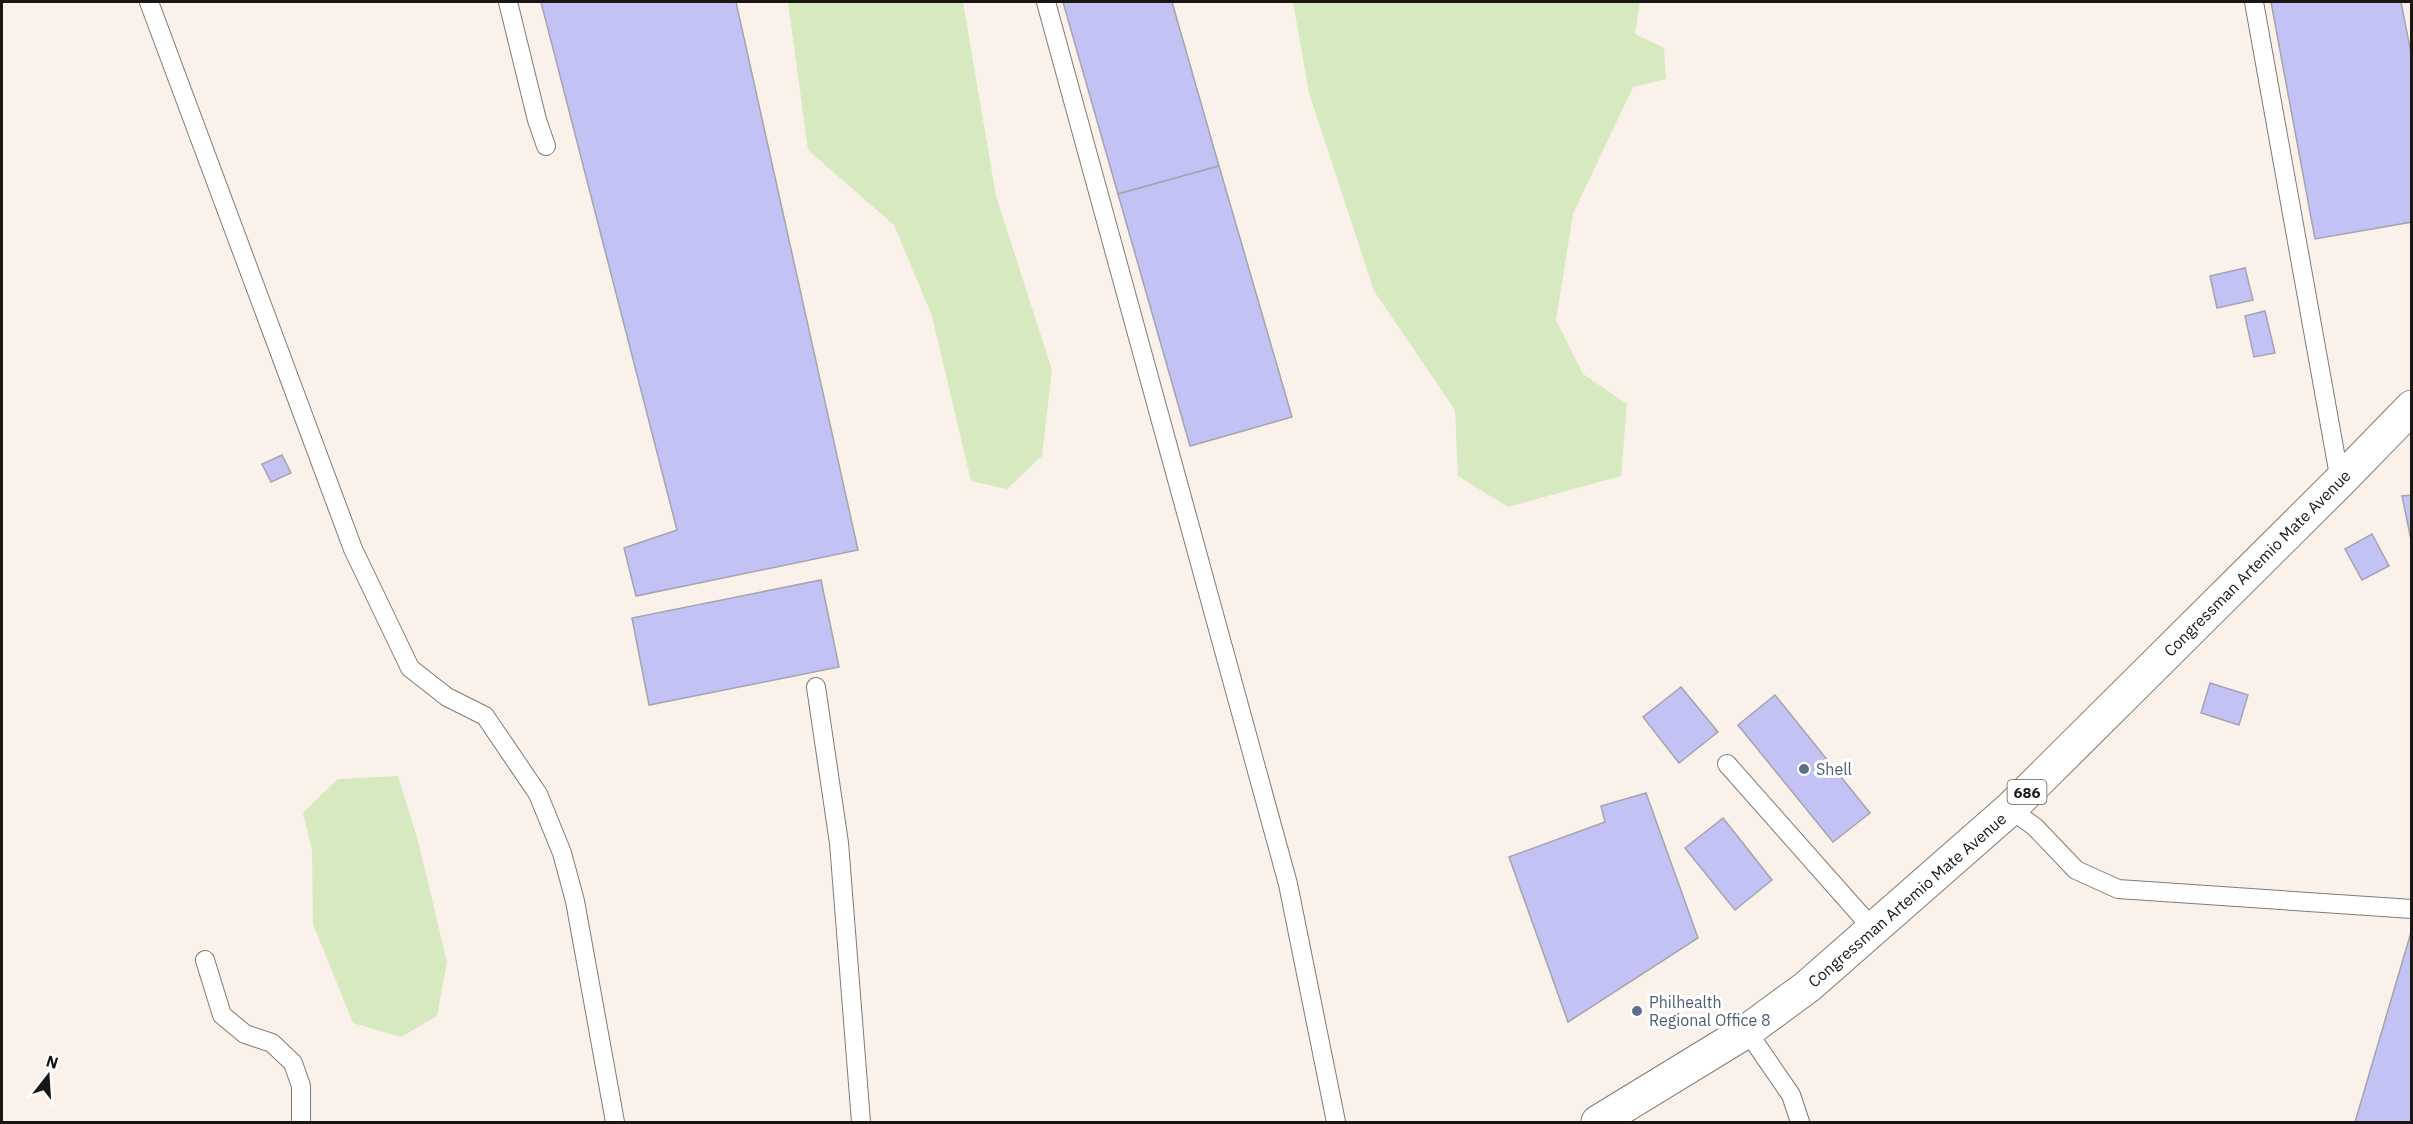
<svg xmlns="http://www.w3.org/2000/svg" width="2413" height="1124" viewBox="0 0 2413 1124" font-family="'IBM Plex Sans',sans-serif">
<rect width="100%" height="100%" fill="#faf2ea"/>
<g fill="#d6e9bf">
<polygon points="788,2 963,2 996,196 1052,370 1042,456 1007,489 971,481 932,316 894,225 808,150"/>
<polygon points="1293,2 1640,2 1635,34 1664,48 1666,79 1633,87 1573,214 1556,320 1583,374 1627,404 1621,476 1508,507 1458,476 1455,410 1374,291 1309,93"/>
<polygon points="398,776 418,841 447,962 437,1016 401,1037 353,1023 313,924 312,850 303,813 338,779"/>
</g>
<g fill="#c3c2f5" stroke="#a4a4ae" stroke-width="1.5">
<polygon points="541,2 736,2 858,550 636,596 624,548 677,530"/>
<polygon points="1063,2 1172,2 1219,166 1118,194"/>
<polygon points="2271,2 2401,2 2412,58 2412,222 2315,239"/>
<polygon points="1219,166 1292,417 1190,446 1118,194"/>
<polygon points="2245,268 2253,300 2217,308 2210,276"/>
<polygon points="2265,311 2275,353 2254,357 2245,316"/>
<polygon points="282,455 291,473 271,482 262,464"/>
<polygon points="2412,495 2412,545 2402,496"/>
<polygon points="2372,534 2389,566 2362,580 2345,549"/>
<polygon points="821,580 839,667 649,705 632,618"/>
<polygon points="2210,683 2248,695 2239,725 2201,713"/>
<polygon points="1681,687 1718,732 1679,763 1643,717"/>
<polygon points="1775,695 1870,813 1833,842 1738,725"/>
<polygon points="1646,793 1698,938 1568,1022 1509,857 1605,822 1601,806"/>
<polygon points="1723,818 1772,880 1735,910 1685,848"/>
<polygon points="2412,929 2412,1122 2355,1122"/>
</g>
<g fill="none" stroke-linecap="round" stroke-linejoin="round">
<g stroke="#827b74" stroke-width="20">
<g id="lane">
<polyline points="149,2 353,549 410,668 447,697 485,716 538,794 562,853 575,901 615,1122"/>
<polyline points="508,2 537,120 546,146"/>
<polyline points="1046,2 1288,884 1336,1122"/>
<polyline points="2254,2 2340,481"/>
<polyline points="816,687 839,843 861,1122"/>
<polyline points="1727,764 1873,929"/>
<polyline points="2010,809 2035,827 2076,870 2118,889 2412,909"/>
<polyline points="205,960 222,1015 245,1034 272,1043 293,1063 301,1086 301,1122"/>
<polyline points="1747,1031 1791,1095 1800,1122"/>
</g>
</g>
<g stroke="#827b74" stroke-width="35">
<polyline id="primary" points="1598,1122 1747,1031 1807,987 2010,809 2340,481 2412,407"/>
</g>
<use href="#lane" stroke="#fff" stroke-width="18"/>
<use href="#primary" stroke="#fff" stroke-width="33"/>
</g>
<g fill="#5c6f8a" stroke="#fff" stroke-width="2">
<circle cx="1804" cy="769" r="6"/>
<circle cx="1637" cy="1011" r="6"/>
</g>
<g text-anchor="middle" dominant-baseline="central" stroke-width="6" stroke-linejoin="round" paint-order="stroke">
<rect fill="#fff" stroke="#5e5c5a" stroke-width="1.5" x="2007.5" y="780" width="39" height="24" rx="4.5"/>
<g font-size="15" font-weight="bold" fill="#191613">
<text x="2027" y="792">686</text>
</g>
<g font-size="16" fill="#191613" stroke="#fff">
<text transform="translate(2257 563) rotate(-45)">Congressman Artemio Mate Avenue</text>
<text transform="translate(1907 900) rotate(-41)">Congressman Artemio Mate Avenue</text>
</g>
<g font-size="16" fill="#4e5e75" stroke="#fff" text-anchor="start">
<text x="1816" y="769">Shell</text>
<text x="1649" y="1002">Philhealth<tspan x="1649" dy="18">Regional Office 8</tspan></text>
</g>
</g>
<rect width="2413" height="1124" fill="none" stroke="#191613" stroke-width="6"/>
<g transform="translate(48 1076) rotate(17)" stroke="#ffffff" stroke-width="4.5" paint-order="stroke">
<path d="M0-4.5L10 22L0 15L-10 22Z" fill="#191613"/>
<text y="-9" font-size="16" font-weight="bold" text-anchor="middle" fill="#191613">N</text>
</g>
</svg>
